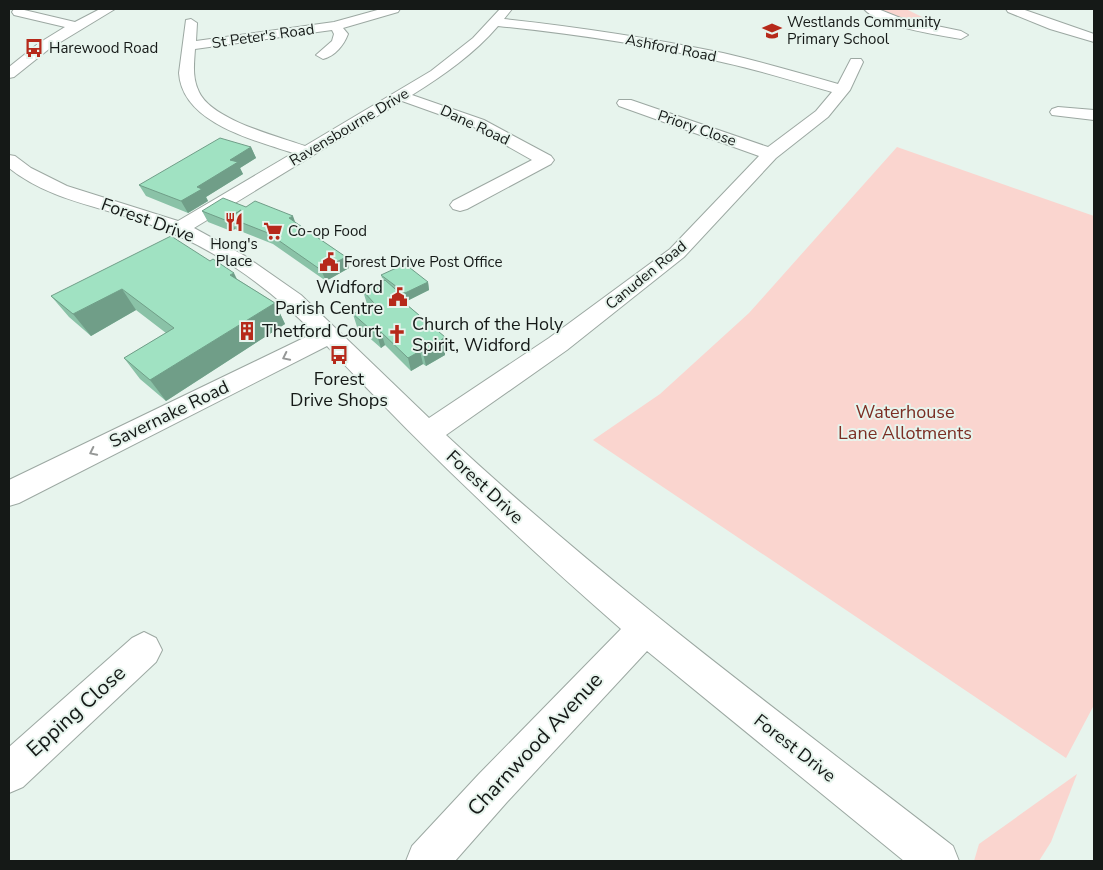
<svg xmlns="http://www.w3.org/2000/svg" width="1103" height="870" viewBox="0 0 1103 870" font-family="'Nunito Sans',sans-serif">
<rect width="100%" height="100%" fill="#e7f4ed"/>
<g fill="#fad5cf">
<polygon points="874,9 906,9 944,28 939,30"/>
<polygon points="897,147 1094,216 1094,705 1066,758 593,440 660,394 749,313"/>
<polygon points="1077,774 1051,842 1039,861 974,861 979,844"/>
</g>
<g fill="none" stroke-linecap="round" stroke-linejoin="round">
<g stroke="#9ca8a2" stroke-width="2">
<g id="minor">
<polygon points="14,9 20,9 75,22 100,9 115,9 49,49 14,77 9,78 9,67 39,43 65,27 14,15 12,12"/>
<path d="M381,9H400L398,12L343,28L348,34C344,45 335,56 323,59L316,55L332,41L334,34L332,30L195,49C194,64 192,78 199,92C212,120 277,136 305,146L431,71L473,38L500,9H512L504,19C578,27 651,38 723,53C762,62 800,73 838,84L851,59H861L863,62L850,90L828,117L776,158L684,257L567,350L446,435C605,583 781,713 953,846L959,861H904L647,651L507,802L455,861H406L412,846L479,774L621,629C518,539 420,446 327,346L19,503L9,506V480L314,333C268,286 209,244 146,223C99,206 49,200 9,168V155L15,156L31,168L67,186L178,221L293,153C254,140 182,123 179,73L186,20L191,19L197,23L196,41L334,22ZM498,26C575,34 651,45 726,63C762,71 797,82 832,92L816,111L768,147L631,100H619L617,103L619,106L759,156L670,249L549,338L429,418L301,295L245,256L194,228L402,101L472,126L532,160L453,201L450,205L453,209L460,211L467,209L551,164L554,160L551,156L484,120L412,95C444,75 474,54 498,26Z"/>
<path d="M864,9H878L903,19L961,31L968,35L961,39C938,35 878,26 864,9Z"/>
<polygon points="1006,9 1022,9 1094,34 1094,42 1050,29 1008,12"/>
<polygon points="1058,107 1094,110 1094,120 1052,115 1050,112 1052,109"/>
<polygon points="144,632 156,638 162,650 156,662 23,787 9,793 9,747 132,638"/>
</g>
</g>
<use href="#minor" fill="#fff" fill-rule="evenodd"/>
</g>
<g fill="#8ac2a7">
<polygon points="251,147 256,158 240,168 243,174 206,197 208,201 188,213 146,196 139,185"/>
<polygon points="246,207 296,223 346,257 349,268 326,281 273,244 235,229 231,231 208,222 202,211"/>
<polygon points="381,275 428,282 429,290 407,301 405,299 406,304 445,337 447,350 445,352 445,355 426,366 423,364 411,371 385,345 381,348 357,327 353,314 368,306 367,304 363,291 383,281"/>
<polygon points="237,279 275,303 285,324 166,401 140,379 124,358 166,333 136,310 91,336 69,317 51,296"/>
</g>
<g fill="#709e88">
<polygon points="251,147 256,158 240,168 243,174 206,197 208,201 188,213 181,201 230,160"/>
<polygon points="241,210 230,218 235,229 231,231 225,220"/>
<polygon points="293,216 297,227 289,218"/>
<polygon points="346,257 349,268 326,281 321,270"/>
<polygon points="234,273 244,294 230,275"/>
<polygon points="428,282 429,290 407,301 405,293"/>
<polygon points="122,289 136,310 91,336 73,314"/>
<polygon points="404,297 408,310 400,299"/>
<polygon points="275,303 285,324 166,401 150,380"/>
<polygon points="381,332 385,345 381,348 377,335"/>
<polygon points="445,337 447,350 445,352 445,355 426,366 423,353"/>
<polygon points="420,351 423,364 411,371 408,358"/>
</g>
<g fill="#a0e2c2" stroke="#709e88">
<polygon points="220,138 251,147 230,160 238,162 197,187 202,189 181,201 139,185"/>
<polygon points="223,198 246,207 255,201 293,216 289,218 346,257 321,270 268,233 230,218 241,210 225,220 202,211"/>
<polygon points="171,236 210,261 213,259 234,273 230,275 275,303 150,380 124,358 174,328 122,289 73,314 51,296"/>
<polygon points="405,264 428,282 405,293 381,275"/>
<polygon points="385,280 404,297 400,299 445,337 441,340 443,342 423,353 420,351 408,358 381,332 377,335 353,314 374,303 363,291"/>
</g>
<defs><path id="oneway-chevron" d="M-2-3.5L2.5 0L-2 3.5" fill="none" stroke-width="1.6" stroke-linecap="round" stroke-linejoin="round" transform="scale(1.25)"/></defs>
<g stroke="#969897">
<use href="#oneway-chevron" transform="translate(286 357) rotate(154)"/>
<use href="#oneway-chevron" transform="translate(93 452) rotate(154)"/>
</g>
<defs>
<g id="school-bare" transform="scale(1.5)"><path d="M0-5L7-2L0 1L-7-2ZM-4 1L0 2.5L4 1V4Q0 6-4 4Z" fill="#b6291a" stroke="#e7f4ed" stroke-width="2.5" paint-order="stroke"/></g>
<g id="bus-bare" transform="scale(1.5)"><path d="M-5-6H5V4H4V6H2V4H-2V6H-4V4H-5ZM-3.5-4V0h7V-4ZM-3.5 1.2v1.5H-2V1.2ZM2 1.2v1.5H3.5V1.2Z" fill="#b6291a" stroke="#e7f4ed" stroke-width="2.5" paint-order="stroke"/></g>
<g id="restaurant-bare" transform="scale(1.5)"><path d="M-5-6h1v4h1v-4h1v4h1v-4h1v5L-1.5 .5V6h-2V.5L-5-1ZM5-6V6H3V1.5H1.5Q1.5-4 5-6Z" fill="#b6291a" stroke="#e7f4ed" stroke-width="2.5" paint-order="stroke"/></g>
<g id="supermarket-bare" transform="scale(1.5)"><path d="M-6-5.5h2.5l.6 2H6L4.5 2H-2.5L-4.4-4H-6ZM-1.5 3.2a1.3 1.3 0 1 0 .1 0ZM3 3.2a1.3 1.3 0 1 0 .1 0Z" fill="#b6291a" stroke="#e7f4ed" stroke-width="2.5" paint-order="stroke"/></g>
<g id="civic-bare" transform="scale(1.5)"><path d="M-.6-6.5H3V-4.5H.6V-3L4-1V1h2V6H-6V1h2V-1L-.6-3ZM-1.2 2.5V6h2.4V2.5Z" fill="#b6291a" stroke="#e7f4ed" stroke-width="2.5" paint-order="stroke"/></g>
<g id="building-bare" transform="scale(1.5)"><path d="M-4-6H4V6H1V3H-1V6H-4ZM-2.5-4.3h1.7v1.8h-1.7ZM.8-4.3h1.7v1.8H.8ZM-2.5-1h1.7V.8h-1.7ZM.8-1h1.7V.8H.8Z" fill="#b6291a" stroke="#e7f4ed" stroke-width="2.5" paint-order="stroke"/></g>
<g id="church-bare" transform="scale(1.5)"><path d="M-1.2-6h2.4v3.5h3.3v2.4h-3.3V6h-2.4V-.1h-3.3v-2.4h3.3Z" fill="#b6291a" stroke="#e7f4ed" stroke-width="2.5" paint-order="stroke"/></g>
</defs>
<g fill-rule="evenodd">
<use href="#school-bare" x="772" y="31"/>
<use href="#bus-bare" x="34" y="48"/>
<use href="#restaurant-bare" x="234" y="222"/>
<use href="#supermarket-bare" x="273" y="231"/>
<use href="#civic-bare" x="329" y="262"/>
<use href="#civic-bare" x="398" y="297"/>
<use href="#building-bare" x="247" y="331"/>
<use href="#church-bare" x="397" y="334"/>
<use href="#bus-bare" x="339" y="355"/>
</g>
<g text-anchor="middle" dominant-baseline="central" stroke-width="4" stroke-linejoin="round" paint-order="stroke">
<g font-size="15" fill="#151917" stroke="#e7f4ed" text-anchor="start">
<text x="787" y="22">Westlands Community<tspan x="787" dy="17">Primary School</tspan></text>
<text x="49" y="48">Harewood Road</text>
<text x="288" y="231">Co-op Food</text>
<text x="234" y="244" text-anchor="middle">Hong's<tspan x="234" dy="17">Place</tspan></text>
<text x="344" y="262">Forest Drive Post Office</text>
</g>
<g font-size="15" fill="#151917" stroke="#e7f4ed">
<text transform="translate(263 36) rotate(-8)">St Peter's Road</text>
<text transform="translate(671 48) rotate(11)">Ashford Road</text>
<text transform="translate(475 125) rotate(25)">Dane Road</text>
<text transform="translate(349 127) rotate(-31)">Ravensbourne Drive</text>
<text transform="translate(697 128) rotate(19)">Priory Close</text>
<text transform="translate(646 275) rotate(-39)">Canuden Road</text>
</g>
<g font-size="18" fill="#151917" stroke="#e7f4ed">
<text transform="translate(148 220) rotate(20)">Forest Drive</text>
<text transform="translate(169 414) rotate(-26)">Savernake Road</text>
<text transform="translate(485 487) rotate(43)">Forest Drive</text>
<text transform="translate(795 748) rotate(38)">Forest Drive</text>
</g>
<g font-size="18" fill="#151917" stroke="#e7f4ed" text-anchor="start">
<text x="383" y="287" text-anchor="end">Widford<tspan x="383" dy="21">Parish Centre</tspan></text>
<text x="412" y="324">Church of the Holy<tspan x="412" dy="21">Spirit, Widford</tspan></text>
<text x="262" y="331">Thetford Court</text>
<text x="339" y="379" text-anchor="middle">Forest<tspan x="339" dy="21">Drive Shops</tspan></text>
</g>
<g font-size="18" fill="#7b2e23" stroke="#e7f4ed">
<text x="905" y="412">Waterhouse<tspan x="905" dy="21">Lane Allotments</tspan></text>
</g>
<g font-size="21" fill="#151917" stroke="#e7f4ed">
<text transform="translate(76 711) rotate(-42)">Epping Close</text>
<text transform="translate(535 744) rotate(-47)">Charnwood Avenue</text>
</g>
</g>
<rect width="1103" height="870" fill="none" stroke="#151917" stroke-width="20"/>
</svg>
